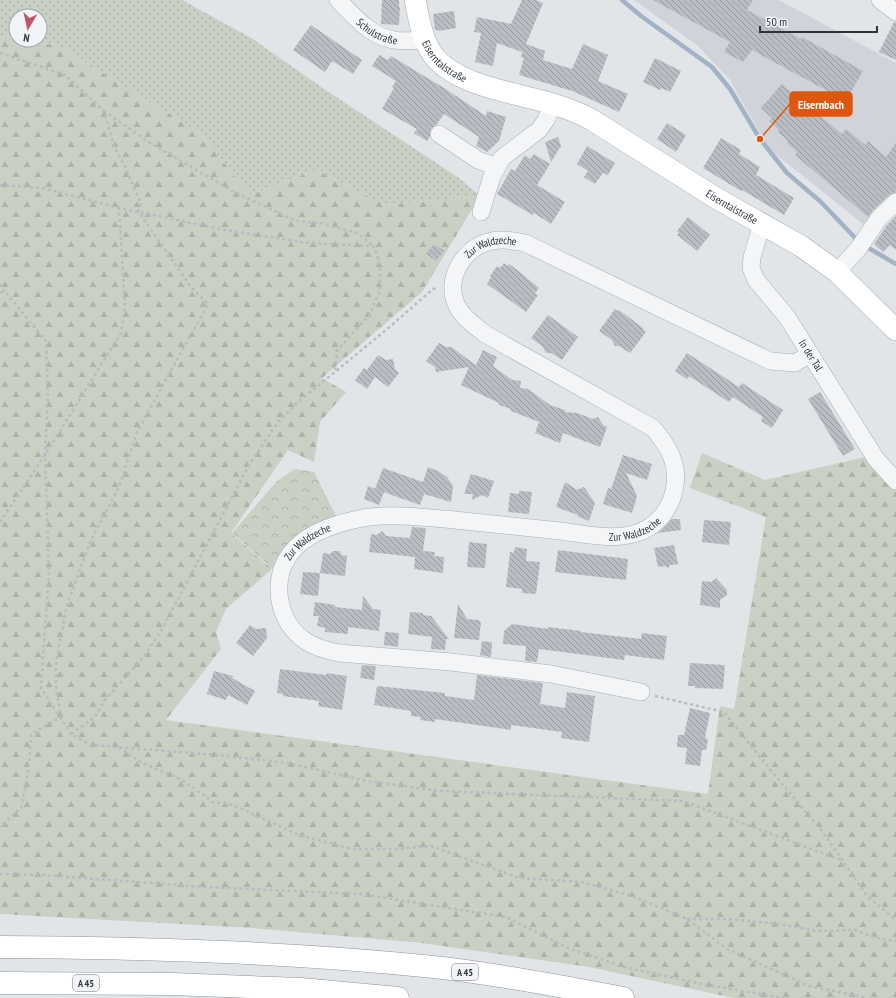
<svg xmlns="http://www.w3.org/2000/svg" width="896" height="998" viewBox="0 0 896 998" font-family="'PT Sans Narrow',sans-serif">
<defs>
<pattern id="grass-dots" width="8" height="8" patternUnits="userSpaceOnUse"><rect width="8" height="8" fill="#c8d1c4"/><path d="M2 2h.1M6 6h.1" fill="none" stroke="#acb4a9" stroke-width="1.8" stroke-linecap="round"/></pattern>
<pattern id="forest-firs" width="22" height="20" patternUnits="userSpaceOnUse"><rect width="22" height="20" fill="#c8d1c4"/><path d="M5 1l3.5 6h-7zM16 11l3.5 6h-7z" fill="#acb4a9"/></pattern>
<pattern id="park-crowns" width="20" height="18" patternUnits="userSpaceOnUse"><rect width="20" height="18" fill="#c8d1c4"/><path d="M2 6a3 3 0 1 1 6 0M12 15a3 3 0 1 1 6 0" fill="none" stroke="#acb4a9"/></pattern>
<pattern id="building-back-hatch" width="6" height="6" patternUnits="userSpaceOnUse"><rect width="6" height="6" fill="#b9bec5"/><path d="M-1 5l2 2M0 0l6 6M5-1l2 2" fill="none" stroke="#979ba1"/></pattern>
</defs>
<rect width="100%" height="100%" fill="#e2e5e8"/>
<polygon fill="#d0d4da" points="634,0 779,0 896,63 896,193 863,224 769,149 730,80 698,46"/>
<polygon fill="url(#grass-dots)" points="0,0 182,0 253,39 324,89 459,178 480,196 385,205 316,170 250,195 201,134 58,45 24,40 40,40 40,16 16,16 16,39 0,37"/>
<polygon fill="url(#forest-firs)" points="0,37 16,39 16,40 58,45 201,134 250,195 316,170 385,205 480,196 422,292 322,378 346,392 320,422 314,462 288,450 231,533 272,569 226,609 216,632 221,649 166,720 708,794 720,706 734,709 766,517 690,488 702,453 765,480 865,457 896,490 896,998 734,998 589,967 422,943 252,928 0,914"/>
<polygon fill="url(#park-crowns)" points="295,469 314,472 336,516 313,525 283,550 273,569 232,533 277,481"/>
<g fill="none" stroke-linecap="round" stroke-linejoin="round">
<g stroke="#a1b3c4" stroke-width="4.5">
<polyline points="622,0 641,16 712,67 730,89 760,139 787,173 821,202 859,242"/>
<polyline points="865,246 896,264"/>
</g>
</g>
<g fill="url(#building-back-hatch)">
<polygon points="382,0 399,0 399,7 400,7 399,25 381,24"/>
<polygon points="522,0 536,0 543,3 526,44 545,51 543,60 572,69 583,44 608,55 598,81 628,94 619,112 572,91 519,75 524,58 521,57 523,50 522,52 497,43 493,66 475,62 481,33 474,32 477,17 511,24"/>
<polygon points="653,0 753,0 747,10 801,39 802,37 863,71 846,101 752,50 743,62 724,52 730,42"/>
<polygon points="454,11 456,28 439,31 438,30 435,30 433,14"/>
<polygon points="894,22 896,22 896,60 879,52"/>
<polygon points="311,25 362,60 353,74 332,61 325,72 293,50"/>
<polygon points="379,55 388,60 391,56 444,88 486,116 487,111 506,117 499,141 487,152 476,146 479,137 444,114 437,124 431,129 430,136 427,141 414,133 417,129 382,109 394,88 392,87 396,81 372,66"/>
<polygon points="655,58 681,71 670,92 661,88 660,90 643,82"/>
<polygon points="782,84 842,134 846,129 865,145 868,141 886,157 896,143 896,192 889,195 872,211 868,217 795,155 797,152 787,143 788,141 778,132 779,130 769,121 772,118 761,108"/>
<polygon points="667,123 686,135 676,152 657,139"/>
<polygon points="558,137 561,146 551,162 545,142"/>
<polygon points="721,138 741,150 739,154 760,167 756,175 794,198 784,215 742,190 741,191 703,168"/>
<polygon points="587,146 615,163 608,175 603,173 595,184 584,177 588,171 577,164"/>
<polygon points="534,154 550,164 537,185 565,202 551,224 534,213 533,215 497,194 511,169 515,171 525,155 530,159"/>
<polygon points="896,216 896,250 890,245 883,252 874,244 887,225"/>
<polygon points="688,217 710,235 697,251 677,235 679,233 677,231"/>
<polygon points="434,244 444,251 436,261 426,254"/>
<polygon points="504,263 508,266 509,264 516,269 539,288 535,293 538,295 526,312 487,284 491,277 490,276 497,266 500,268"/>
<polygon points="615,309 617,311 618,310 626,315 644,329 643,330 646,332 630,353 619,346 615,346 612,340 599,331"/>
<polygon points="548,315 578,337 562,360 551,353 546,353 543,347 531,338"/>
<polygon points="439,343 446,347 451,347 476,365 483,350 497,357 493,366 512,380 521,381 520,388 528,389 550,405 565,410 565,412 577,413 593,419 598,417 603,425 607,427 600,447 563,433 560,443 535,433 539,422 511,411 511,409 499,405 499,403 461,385 469,367 436,372 435,367 426,361"/>
<polygon points="687,353 739,387 742,383 783,410 772,428 761,421 763,417 733,397 729,402 689,376 687,379 675,371"/>
<polygon points="378,355 386,360 393,359 395,369 399,373 388,387 375,377 367,389 355,380 364,368 367,370"/>
<polygon points="820,392 855,449 843,456 808,399"/>
<polygon points="623,455 652,464 647,480 626,473 637,496 632,513 603,504 608,488 611,489"/>
<polygon points="428,467 438,471 447,477 453,486 451,502 424,494 420,505 375,489 383,468 423,482"/>
<polygon points="471,474 494,481 488,498 482,495 472,500 473,494 464,494"/>
<polygon points="565,482 577,490 584,487 595,503 589,521 577,516 578,515 556,507"/>
<polygon points="368,486 384,492 379,505 364,499"/>
<polygon points="519,491 532,492 529,514 508,512 510,493 519,494"/>
<polygon points="672,519 680,519 681,530 658,533"/>
<polygon points="704,520 731,522 729,545 702,542"/>
<polygon points="412,527 426,528 423,551 435,552 434,556 444,557 443,573 414,569 415,557 369,552 371,534 377,535 382,531 386,536 410,538"/>
<polygon points="469,542 487,544 485,568 467,567"/>
<polygon points="674,545 678,564 670,565 668,568 665,566 658,567 654,548"/>
<polygon points="515,547 527,549 526,561 540,562 536,594 522,593 522,589 506,587 510,552 514,553"/>
<polygon points="558,550 628,559 626,580 555,572"/>
<polygon points="333,551 339,551 342,555 347,556 345,576 320,573 323,553 330,554"/>
<polygon points="303,572 320,573 318,596 300,594"/>
<polygon points="716,578 727,590 727,595 720,600 720,608 700,605 702,581 711,582"/>
<polygon points="363,596 373,609 381,610 379,631 348,627 348,634 325,632 325,628 317,626 319,616 313,616 315,602 335,605 335,607 362,610"/>
<polygon points="458,604 467,619 479,620 479,621 481,622 479,640 454,638"/>
<polygon points="410,612 423,613 423,615 431,616 449,639 446,639 445,650 431,649 432,637 408,634"/>
<polygon points="512,624 548,629 548,627 581,631 581,632 641,639 642,633 667,636 664,660 625,655 624,660 539,649 537,662 525,661 526,646 503,644 504,631"/>
<polygon points="250,625 256,629 266,628 267,638 253,656 236,643"/>
<polygon points="385,632 399,633 398,647 384,645"/>
<polygon points="482,641 492,642 491,657 480,655"/>
<polygon points="690,663 725,665 723,689 695,688 695,686 688,686"/>
<polygon points="362,665 376,666 374,680 360,678"/>
<polygon points="280,669 326,675 327,673 347,676 342,710 318,706 319,701 283,696 283,694 277,693"/>
<polygon points="214,671 233,676 232,678 255,691 247,705 228,695 226,700 207,694"/>
<polygon points="477,675 543,683 540,704 565,708 567,692 595,696 589,742 561,738 562,732 511,725 511,730 435,719 435,722 420,720 421,717 411,716 411,711 374,705 377,686 445,693 445,696 474,700"/>
<polygon points="690,708 710,713 705,738 708,739 706,750 702,750 700,766 685,764 687,748 677,747 678,735 684,735"/>
</g>
<g fill="none" stroke-linecap="round" stroke-linejoin="round">
<g stroke="#a8acb2" stroke-width="18">
<g id="minor">
<path id="s1" d="M338,0C353,15 371,37 394,40C404,42 415,40 425,40"/>
<polyline points="880,0 896,12"/>
<polyline points="439,134 478,160 497,167"/>
<polyline points="481,212 492,176 502,158 539,130 546,120 553,104"/>
<path id="s2" d="M762,224L752,257L751,268L756,280L787,317L876,459L896,481"/>
<polyline points="837,272 858,249 879,218 896,202"/>
<path id="s3" d="M641,692L551,674L451,662L339,653C329,651 317,648 307,642C278,624 270,581 290,554C305,534 334,524 358,519C387,513 416,517 445,519C483,523 521,527 560,531C584,534 613,541 637,533C656,527 670,510 674,491C680,465 669,447 653,428L485,334C475,326 463,318 457,306C444,280 463,249 488,242C501,238 513,241 525,243L770,361L795,363L810,354"/>
</g>
</g>
<g stroke="#a2a9b3" stroke-width="22">
<g id="major">
<path id="s4" d="M415,0C419,19 422,39 433,55C456,86 517,93 553,104C566,108 580,113 592,120L716,198L801,246L837,272L896,330"/>
</g>
</g>
<g stroke="#8b939d" stroke-width="23">
<g id="highway">
<path d="M0,947C145,948 290,952 434,967C497,974 561,986 623,998"/>
<polyline points="0,983 172,984 301,989 398,998"/>
</g>
</g>
<g stroke="#b8bbc0" stroke-width="2.5" stroke-dasharray="3 3" stroke-linecap="butt">
<polyline points="0,53 65,75 104,111 115,149 125,166 141,204 138,211 191,287 208,304 137,432 119,487 90,542 67,605 56,662 56,688 61,717 31,734 29,767 21,808 0,827"/>
<polyline points="104,111 150,143 236,193 296,221 321,223 357,233 372,245"/>
<polyline points="0,185 42,188 119,208 225,230 308,243 373,246 377,254 380,269 380,290 370,314 337,351 335,372"/>
<polyline points="0,284 6,294"/>
<polyline points="0,292 7,294 46,341 48,396 45,455 49,573 41,688 71,734 91,745 217,755 287,763 367,781 440,791 683,801 841,860"/>
<polyline points="0,522 45,455 121,333 125,307 119,208"/>
<polyline points="655,696 724,712 772,772 822,831 867,896 896,920"/>
<polyline points="71,734 95,717 104,701 142,659 161,631 249,465 278,422 297,403 386,330 433,289 437,288"/>
<polyline points="119,747 142,763 180,779 204,795 212,802 233,805 299,835 352,849 397,849 431,846 519,878 582,882 632,896 687,919 727,949 809,986 867,998"/>
<polyline points="0,874 42,875 206,887 360,894 506,917 570,949 628,968 702,984 784,998"/>
<polyline points="687,919 729,919 779,924 817,931 855,930 880,939 896,941"/>
</g>
<use href="#minor" stroke="#f4f5f7" stroke-width="17"/>
<use href="#major" stroke="#fff" stroke-width="21"/>
<use href="#highway" stroke="#fff" stroke-width="22"/>
</g>
<g text-anchor="middle" dominant-baseline="central" stroke-width="3.5" stroke-linejoin="round" paint-order="stroke">
<g fill="#f1f3f6" stroke="#676d75" stroke-width="1">
<rect x="452" y="964" width="26" height="16" rx="3"/>
<rect x="73" y="975" width="26" height="16" rx="3"/>
</g>
<g font-size="10" font-weight="bold" fill="#2c333e">
<text x="465" y="972">A 45</text>
<text x="86" y="983">A 45</text>
</g>
<g font-size="11" fill="#2c333e" stroke="#f1f3f6">
<text stroke="none"><textPath href="#s1" startOffset="51">Schulstraße</textPath></text>
<text stroke="none"><textPath href="#s4" startOffset="71">Eiserntalstraße</textPath></text>
<text stroke="none"><textPath href="#s4" startOffset="397">Eiserntalstraße</textPath></text>
<text stroke="none"><textPath href="#s3" startOffset="1239">Zur Waldzeche</textPath></text>
<text stroke="none"><textPath href="#s2" startOffset="152">In der Tal</textPath></text>
<text stroke="none"><textPath href="#s3" startOffset="796">Zur Waldzeche</textPath></text>
<text stroke="none"><textPath href="#s3" startOffset="460">Zur Waldzeche</textPath></text>
</g>
</g>
<path fill="none" stroke="#df570e" stroke-width="1.5" d="M760 139L790 104"/>
<circle fill="#df570e" stroke="#f1f3f6" stroke-width="1.5" cx="760" cy="139" r="4"/>
<rect fill="#df570e" stroke="#df570e" stroke-width="1.5" x="790" y="92" width="62" height="24" rx="4"/>
<g font-size="12" text-anchor="middle" font-weight="bold" fill="#fff">
<text x="821" y="109">Eisernbach</text>
</g>
<g transform="translate(28 28) rotate(189)"><circle r="19" fill="#f1f3f6" stroke="#a2a6ac"/>
<path d="M0-3L7 15L0 10L-7 15Z" fill="#bf5569"/>
<text y="-6" font-size="11" font-weight="bold" text-anchor="middle" fill="#2c333e">N</text>
</g>
<path d="M760 26v6h117v-6" fill="none" stroke="#2c333e" stroke-width="2"/>
<text x="766" y="26" font-size="12" fill="#2c333e" stroke="#f1f3f6" stroke-width="3" paint-order="stroke">50 m</text>
</svg>
